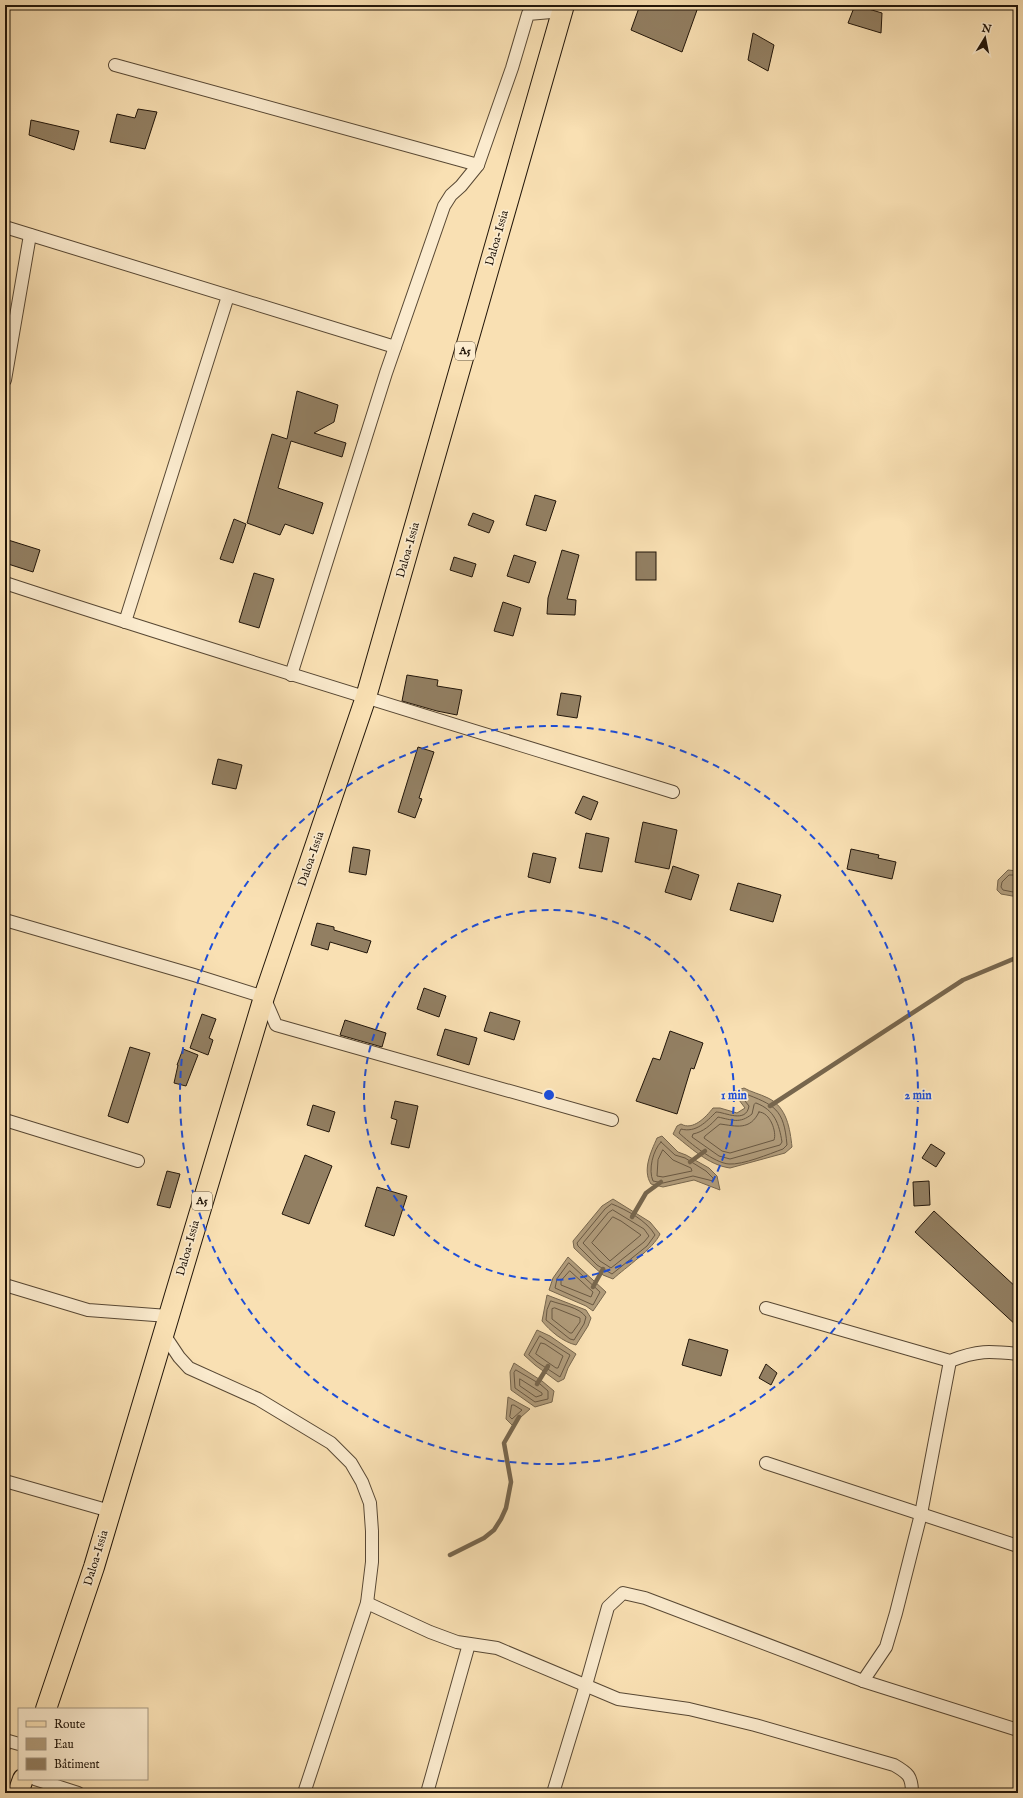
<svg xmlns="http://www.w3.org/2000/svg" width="1023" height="1798" viewBox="0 0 1023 1798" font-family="'IM FELL English',serif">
<rect width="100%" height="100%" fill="#f9e0b3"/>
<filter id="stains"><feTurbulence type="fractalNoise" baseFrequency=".005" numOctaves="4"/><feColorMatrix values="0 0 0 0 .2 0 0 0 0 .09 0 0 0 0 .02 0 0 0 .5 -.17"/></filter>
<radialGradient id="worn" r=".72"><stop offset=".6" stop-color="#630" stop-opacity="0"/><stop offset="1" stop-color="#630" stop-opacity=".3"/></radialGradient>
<g fill="#b09b7a" stroke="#77664d">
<polygon points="1008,870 1018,871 1018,897 1001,894 997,890 998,880"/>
<path d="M744,1088C751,1092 760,1094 768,1098C787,1107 790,1129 792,1147L785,1153L730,1168C708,1165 690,1147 673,1134L677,1126L681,1124C693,1131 706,1117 713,1108H720L737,1113L745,1108L733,1092Z"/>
<path d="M662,1136L678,1152L686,1155L709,1168L717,1176L720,1190L694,1180L663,1187L651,1184C642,1170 651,1152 657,1138Z"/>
<path d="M613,1199L650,1222L660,1234C654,1248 625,1268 613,1279L603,1275L594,1267L574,1248L573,1241L602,1206Z"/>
<polygon points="568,1257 606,1292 593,1311 586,1306 549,1290 553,1278"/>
<path d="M547,1295L586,1310L591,1318L588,1326L576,1345C563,1342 550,1331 542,1321Z"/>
<polygon points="537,1330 550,1336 576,1354 568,1368 564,1379 558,1382 535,1365 524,1355"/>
<polygon points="514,1363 542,1381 554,1391 552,1402 535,1407 511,1390 510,1372"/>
<polygon points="508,1397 530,1409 512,1425 506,1419"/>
</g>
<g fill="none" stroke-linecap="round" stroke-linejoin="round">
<g stroke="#695842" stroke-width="1">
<polyline points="1018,875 1009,875 1002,882 1001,887 1003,890 1018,893"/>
<path d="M743,1093C775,1105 784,1109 787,1145L783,1149C769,1154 743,1165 729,1164C714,1163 690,1143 679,1133L681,1129C696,1133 706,1122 716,1112C725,1112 746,1124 749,1106L741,1096Z"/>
<path d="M756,1103C775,1110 779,1124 782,1142L780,1145L730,1159L719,1156L692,1137L693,1134C703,1132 711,1125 718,1117C732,1120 740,1124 752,1114L754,1105Z"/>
<path d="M759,1112C770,1112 777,1132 774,1140L730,1153L722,1151L704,1138L705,1136L720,1124C736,1126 750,1131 759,1112Z"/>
<path d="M661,1142L675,1155L685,1158L706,1171L713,1178V1181L693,1176L663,1183L653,1181C648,1170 653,1150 661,1142Z"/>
<polygon points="663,1150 673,1160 691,1168 692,1171 663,1177 657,1176 658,1160"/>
<path d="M612,1204C627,1210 647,1221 655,1235L647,1246L612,1274L597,1265L578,1246L577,1243L605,1209Z"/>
<polygon points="613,1210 644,1229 649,1236 644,1242 611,1268 600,1261 583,1243 608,1213"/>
<polygon points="613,1217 621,1221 641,1235 610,1261 592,1243"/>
<polygon points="569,1263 600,1292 593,1305 555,1288 557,1279"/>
<polygon points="570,1271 593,1292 591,1297 561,1285 561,1281"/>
<path d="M551,1301C562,1305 579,1307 586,1317L584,1324L574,1340L570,1339L546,1320L547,1310Z"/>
<polygon points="555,1308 580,1318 580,1322 572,1333 570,1333 552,1319 552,1309"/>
<polygon points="540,1336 570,1355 560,1377 537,1362 529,1355"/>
<polygon points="541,1343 545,1344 563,1356 558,1368 556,1368 536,1354"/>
<polygon points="516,1370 540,1384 548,1391 548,1399 535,1402 515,1388 514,1373"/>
<polygon points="520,1379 542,1393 542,1395 536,1397 520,1386"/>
<polygon points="512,1405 514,1405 522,1410 512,1419 510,1417"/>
</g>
<g stroke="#77664d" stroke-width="4.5">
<polyline points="770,1106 963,980 1018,957"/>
<polyline points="690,1162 705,1151"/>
<polyline points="632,1217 646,1193 661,1182"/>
<polyline points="593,1287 603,1269"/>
<polyline points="537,1384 548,1366"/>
<polyline points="450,1555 484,1538 494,1530 501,1519 506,1508 511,1482 504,1443 519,1417"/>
</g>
</g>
<g fill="#927f62" stroke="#22160a">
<polygon points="640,5 685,5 697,10 682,52 631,30"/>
<polygon points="855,5 882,13 881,33 848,23"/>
<polygon points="753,33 774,45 768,71 748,60"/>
<polygon points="138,109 157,112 145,149 110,142 117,114 135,118"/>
<polygon points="31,120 79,131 74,150 29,135"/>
<polygon points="297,391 338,405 334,422 314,433 346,443 342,457 291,441 278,488 323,503 313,534 285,524 280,535 247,523 272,434 287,439"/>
<polygon points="535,495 556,501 546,531 526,525"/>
<polygon points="473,513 494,521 489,533 468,525"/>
<polygon points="234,519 246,524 233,563 220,559"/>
<polygon points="5,539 40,550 33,572 5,563"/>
<polygon points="562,550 579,555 567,599 576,600 575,615 547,614 548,598"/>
<rect x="636" y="552" width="20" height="28"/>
<polygon points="514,555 536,562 529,583 507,576"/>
<polygon points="454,557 476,564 472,577 450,570"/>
<polygon points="254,573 274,579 259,628 239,622"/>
<polygon points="503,602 521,608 513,636 494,631"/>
<polygon points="407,675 438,680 437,686 462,690 457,715 437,711 402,701"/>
<polygon points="561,693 581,696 577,718 557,715"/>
<polygon points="418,747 434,752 419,798 422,799 415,818 398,812"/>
<polygon points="218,759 242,765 236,789 212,784"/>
<polygon points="583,796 598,802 591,820 575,813"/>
<polygon points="643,822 677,830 669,869 635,862"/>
<polygon points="586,833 609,838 602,872 579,868"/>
<polygon points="353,847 370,850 366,875 349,872"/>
<polygon points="851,849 879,855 878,858 896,862 892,879 847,869"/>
<polygon points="533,853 556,858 550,883 528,877"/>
<polygon points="673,866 699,875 691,900 665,892"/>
<polygon points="738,883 781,895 773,922 730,910"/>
<polygon points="317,923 334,927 334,930 371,941 367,953 330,942 328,950 311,945"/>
<polygon points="424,988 446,996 439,1017 417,1009"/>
<polygon points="490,1012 520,1021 514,1040 484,1031"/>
<polygon points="202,1014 216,1019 209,1038 213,1040 208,1055 190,1048"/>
<polygon points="345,1020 386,1033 382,1047 340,1035"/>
<polygon points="445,1029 477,1038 469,1065 437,1055"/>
<polygon points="670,1031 703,1043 694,1069 691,1068 677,1114 636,1101 653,1058 660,1060"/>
<polygon points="130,1047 150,1053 128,1123 108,1116"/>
<polygon points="183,1049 198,1055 186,1086 174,1083 178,1065 177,1065"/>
<polygon points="395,1101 418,1106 409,1148 391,1144 397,1120 391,1118"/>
<polygon points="313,1105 335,1112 329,1132 307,1125"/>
<polygon points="931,1144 945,1153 936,1167 922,1158"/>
<polygon points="305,1155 332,1166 309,1224 282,1214"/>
<polygon points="167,1171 180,1174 170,1208 157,1205"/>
<polygon points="929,1181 930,1205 914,1206 913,1182"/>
<polygon points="377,1187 407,1196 394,1236 365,1226"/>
<polygon points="934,1211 1018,1289 1018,1327 915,1232"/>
<polygon points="689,1339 728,1350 721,1376 682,1365"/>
<polygon points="766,1364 777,1373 771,1385 759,1378"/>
</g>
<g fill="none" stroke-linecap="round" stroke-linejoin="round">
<g stroke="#584834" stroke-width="8">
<polyline id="lane" points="5,1753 9,1741"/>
</g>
<g stroke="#584834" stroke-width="14">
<g id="street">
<polyline points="115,65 478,165"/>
<polyline points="5,227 395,347"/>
<polyline points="5,380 30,235"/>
<path d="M5,583C227,656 450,723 673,792"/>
<polyline points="125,622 228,296"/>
<polyline points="291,675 386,373 444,206 451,195 461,186 478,165 512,68 528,14 563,11"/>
<polyline points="5,920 194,975 264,997 276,1025 612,1120"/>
<polyline points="5,1120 138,1161"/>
<polyline points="5,1285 88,1310 168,1316"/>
<path d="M766,1308L950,1361C978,1350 989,1351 1018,1354"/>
<polyline points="163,1333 179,1357 189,1368 258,1399 331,1443 351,1463 362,1482 370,1503 372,1531 372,1562 367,1603 304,1793"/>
<polyline points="766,1463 1018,1546"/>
<polyline points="5,1481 110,1511"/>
<path d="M367,1603L430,1632L457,1642L497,1648L618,1699L689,1709L755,1725L894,1765C908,1773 912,1776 912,1793"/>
<polyline points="863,1681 886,1647 896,1613 921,1514 950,1361"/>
<polyline points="5,1740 19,1744"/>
<polyline points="35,1779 78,1793"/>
<polyline points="427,1793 469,1644"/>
<polyline points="553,1793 586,1685 608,1607 623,1593 645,1598 863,1681 1018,1730"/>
</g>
</g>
<g stroke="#22160a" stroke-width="22">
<g id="primary">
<polyline points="46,1709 94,1567 264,997 366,697 564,5"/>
<polyline points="18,1793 23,1779"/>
</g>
</g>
<use href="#lane" stroke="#fbebce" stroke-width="6"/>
<use href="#street" stroke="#fbebce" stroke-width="12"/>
<use href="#primary" stroke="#f9e0b3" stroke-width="20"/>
</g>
<g fill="none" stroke="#1d4ed8" stroke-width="2" stroke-dasharray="7 5">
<circle cx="549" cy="1095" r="185"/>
<circle cx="549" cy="1095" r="369"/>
</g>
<g text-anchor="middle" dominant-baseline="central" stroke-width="3.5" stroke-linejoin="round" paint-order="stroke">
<g fill="#fbebce" stroke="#635645" stroke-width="1">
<rect x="455" y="342" width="20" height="18" rx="3"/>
<rect x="192" y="1192" width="20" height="18" rx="3"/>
</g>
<g font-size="11" font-weight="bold" fill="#22160a">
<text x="465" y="351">A5</text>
<text x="202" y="1201">A5</text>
</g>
<g font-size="12" fill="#22160a" stroke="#fbebce">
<text transform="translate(497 238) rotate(-74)">Daloa-Issia</text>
<text transform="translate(408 550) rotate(-74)">Daloa-Issia</text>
<text transform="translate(311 859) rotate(-71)">Daloa-Issia</text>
<text transform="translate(188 1248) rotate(-74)">Daloa-Issia</text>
<text transform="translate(96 1558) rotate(-73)">Daloa-Issia</text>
</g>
</g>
<circle cx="549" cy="1095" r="6" fill="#1d4ed8" stroke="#fbebce" stroke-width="2"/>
<g font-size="12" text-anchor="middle" font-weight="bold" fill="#1d4ed8" stroke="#fbebce" stroke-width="3.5" stroke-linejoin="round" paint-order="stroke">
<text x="734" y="1099">1 min</text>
<text x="918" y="1099">2 min</text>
</g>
<rect width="1023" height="1798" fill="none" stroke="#f9e0b3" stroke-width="20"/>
<rect x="6" y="6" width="1011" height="1786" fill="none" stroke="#22160a" stroke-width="2"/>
<rect x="10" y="10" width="1003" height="1778" fill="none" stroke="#22160a"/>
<rect x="18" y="1708" width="130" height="72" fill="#fbebce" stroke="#a49680"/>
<rect x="26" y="1721" width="20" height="6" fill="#f9e0b3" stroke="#a49680"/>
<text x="54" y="1728" font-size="12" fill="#22160a">Route</text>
<rect x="26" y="1738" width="20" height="12" fill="#b09b7a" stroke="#a49680"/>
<text x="54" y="1748" font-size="12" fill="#22160a">Eau</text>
<rect x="26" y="1758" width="20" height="12" fill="#927f62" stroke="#a49680"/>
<text x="54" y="1768" font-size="12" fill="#22160a">Bâtiment</text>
<g transform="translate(985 38) rotate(10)" stroke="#fbebce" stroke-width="3" paint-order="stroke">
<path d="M0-3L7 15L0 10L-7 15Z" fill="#22160a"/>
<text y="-6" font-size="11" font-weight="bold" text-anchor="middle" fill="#22160a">N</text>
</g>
<rect width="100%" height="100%" filter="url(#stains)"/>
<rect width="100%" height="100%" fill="url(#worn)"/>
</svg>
